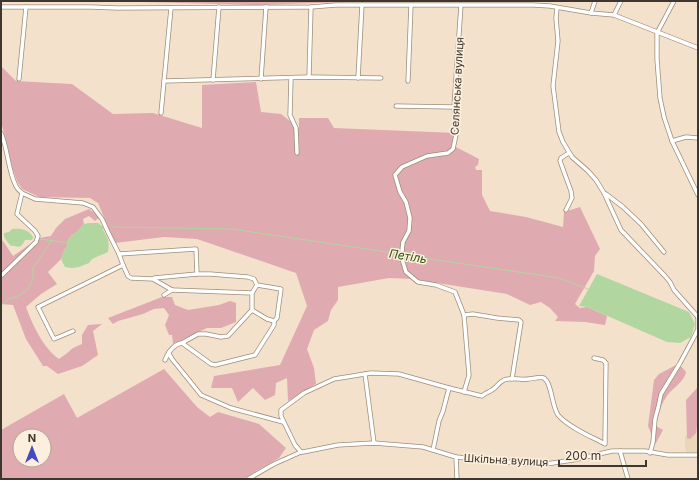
<svg xmlns="http://www.w3.org/2000/svg" width="699" height="480" viewBox="0 0 699 480" font-family="Inter,sans-serif">
<rect width="100%" height="100%" fill="#f3e1cb"/>
<polygon fill="#ecd6b9" points="698,422 698,452 687,453 685,447 685,436 694,432"/>
<g fill="#e0aab1" fill-rule="evenodd">
<polygon points="107,1 375,1 256,5"/>
<polygon points="1,66 16,81 72,84 113,114 153,113 202,128 202,85 256,82 261,112 281,114 299,128 299,118 328,118 334,128 456,133 454,146 479,159 478,165 475,167 476,170 482,170 482,195 490,211 526,217 563,227 564,212 580,207 600,249 595,256 594,271 575,304 580,308 587,307 607,316 605,325 585,322 555,321 558,317 550,308 541,302 530,305 507,294 412,279 389,278 338,287 338,300 331,310 328,321 314,330 307,349 314,368 316,384 288,401 287,378 276,383 275,395 265,400 253,388 238,402 232,388 211,388 214,376 280,365 307,306 296,273 197,239 164,237 115,243 98,203 90,198 39,197 22,189 17,181 13,170 1,121"/>
<path d="M89,209L100,217L95,221L89,216L83,219L84,224L77,232L71,236L68,240L67,246L63,253L61,259L48,272L57,284L41,294L26,307C32,324 44,349 59,359L66,354L73,348L82,344V335L88,325L102,324L93,331L98,355L82,366L58,374L47,366H43L26,339L13,305L1,304V241H3L13,256L39,238L51,236L56,228L65,219Z"/>
<polygon points="162,297 172,297 175,305 188,310 219,305 230,301 236,303 236,322 221,328 207,328 173,344 172,335 169,335 165,325 169,315 164,308 154,309 143,314 118,321 113,324 108,318"/>
<path d="M679,364L686,372C684,383 670,389 665,399C660,407 658,417 656,426L663,430L656,443L654,445L653,438L648,426L654,380L659,374L676,365Z"/>
<path d="M164,369L197,407L210,417L218,412L259,424L286,448L279,458L243,479H1V430L64,394L77,418ZM20,436H44V460H20Z"/>
<polygon points="698,387 698,419 696,433 690,439 687,438 686,400"/>
</g>
<g fill="#b2d6a0">
<path d="M89,223H98L103,227C103,232 105,232 107,237C109,241 109,247 108,252L92,259L89,263L79,267L72,268L65,267L61,259L63,253L67,246L68,240L71,236L77,232L84,224Z"/>
<path d="M12,229C21,228 28,229 33,237L32,240H25C24,242 22,245 21,246C18,248 15,245 11,246C8,243 3,237 4,233L9,232Z"/>
<polygon points="597,274 689,312 695,324 691,337 680,343 667,342 587,307 579,306"/>
</g>
<g fill="none" stroke-linecap="round" stroke-linejoin="round">
<g stroke="#b2d6a0" stroke-width="1">
<polyline points="112,227 232,229 400,254"/>
<polyline points="40,239 69,243"/>
<polyline points="403,255 559,278 588,289"/>
<polyline points="1,305 9,299 18,296 27,290 33,279 33,268 52,240"/>
</g>
<g stroke="#9d8d78" stroke-width="5">
<g id="minor">
<polyline points="674,1 657,33 657,59 660,98 664,117 672,141 698,195"/>
<polyline points="461,5 454,107 457,130 453,149 448,153 427,156 402,167 395,175 400,192 406,202 410,218 409,231 403,242 402,251 402,259 406,272 418,282 436,285 455,292 464,315 469,375 464,392"/>
<polyline points="1,7 91,7 117,8 311,7 336,5 533,5 550,6 591,13 614,15 698,48"/>
<polyline points="557,8 556,18 558,41 553,86 559,132 563,142 572,157 588,171 596,180 604,193 621,230 665,276 670,282 674,290 698,317"/>
<polyline points="591,13 595,1"/>
<polyline points="614,15 621,1"/>
<polyline points="309,77 311,7"/>
<polyline points="291,78 290,115 296,128 297,153"/>
<polyline points="358,78 362,5"/>
<polyline points="19,79 26,7"/>
<polyline points="261,79 266,7"/>
<polyline points="213,80 219,7"/>
<polyline points="164,81 309,77 381,78"/>
<polyline points="408,81 411,5"/>
<polyline points="396,106 454,107"/>
<polyline points="161,113 171,8"/>
<path d="M1,133C8,149 8,171 16,186C17,189 20,191 22,193"/>
<polyline points="672,141 686,137 698,138"/>
<polyline points="606,194 623,207 641,224 664,252"/>
<polyline points="566,210 572,198 571,191 560,161 561,158 569,153"/>
<polyline points="119,254 196,249 197,274 154,278"/>
<polyline points="197,274 210,274 248,277 254,279 257,285 252,293"/>
<polyline points="1,276 36,242 38,236 35,231 17,214 22,193 35,199 83,203 93,207 102,219 108,232 119,254 123,265 128,276 131,278 153,279 172,290 164,295"/>
<polyline points="257,285 281,289 277,318 274,321"/>
<polyline points="464,315 473,314 497,318 519,320 521,322 512,379"/>
<polyline points="73,331 54,339 38,307 123,265"/>
<polyline points="182,343 198,334 206,334 221,337 228,336 252,310"/>
<polyline points="169,352 169,354 172,359 201,395 231,408 283,422"/>
<path d="M165,360C168,353 173,344 182,343L211,364L215,365L255,355L274,325V321L267,319L252,310V293L172,290"/>
<polyline points="365,374 374,443"/>
<path d="M433,450L439,421L443,411L449,388L482,396C485,393 489,392 492,390C497,387 498,383 504,380C512,377 520,380 528,379C533,379 540,376 544,378C545,379 545,380 546,380C552,387 552,406 558,415C568,427 592,437 605,444V440L606,363L603,360L594,358"/>
<polyline points="620,451 628,479"/>
<polyline points="301,452 295,445 281,416 281,410 304,393 334,379 371,373 399,374 449,388"/>
<polyline points="650,453 653,442 655,419 658,408 661,394 680,363 693,339 698,329 698,317"/>
<polyline points="456,457 457,479"/>
<polyline points="248,479 274,464 301,452 303,452 338,445 374,443 423,447 456,457 528,464 546,464 573,460 612,451 645,451 668,455 698,455"/>
</g>
</g>
<use href="#minor" stroke="#fff" stroke-width="3.5"/>
</g>
<g text-anchor="middle" dominant-baseline="central" stroke-width="3" stroke-linejoin="round" paint-order="stroke">
<g font-size="11" fill="#3e372f" stroke="#fdefdd">
<text transform="translate(457 86) rotate(-87)">Селянська вулиця</text>
<text transform="translate(506 460) rotate(3)">Шкільна вулиця</text>
</g>
<g font-size="12" font-style="italic" fill="#2d570c" stroke="#fdefdd">
<text transform="translate(408 256) rotate(9)">Петіль</text>
</g>
</g>
<rect width="699" height="480" fill="none" stroke="#3e372f" stroke-width="4"/>
<g transform="translate(32 448)"><circle r="19" fill="#fdefdd" stroke="#b1a597"/>
<path d="M0-3L7 15L0 10L-7 15Z" fill="#444abf"/>
<text y="-6" font-size="11" font-weight="bold" text-anchor="middle" fill="#3e372f">N</text>
</g>
<path d="M559 460v6h87v-6" fill="none" stroke="#3e372f" stroke-width="2"/>
<text x="565" y="460" font-size="12" fill="#3e372f" stroke="#fdefdd" stroke-width="3" paint-order="stroke">200 m</text>
</svg>
